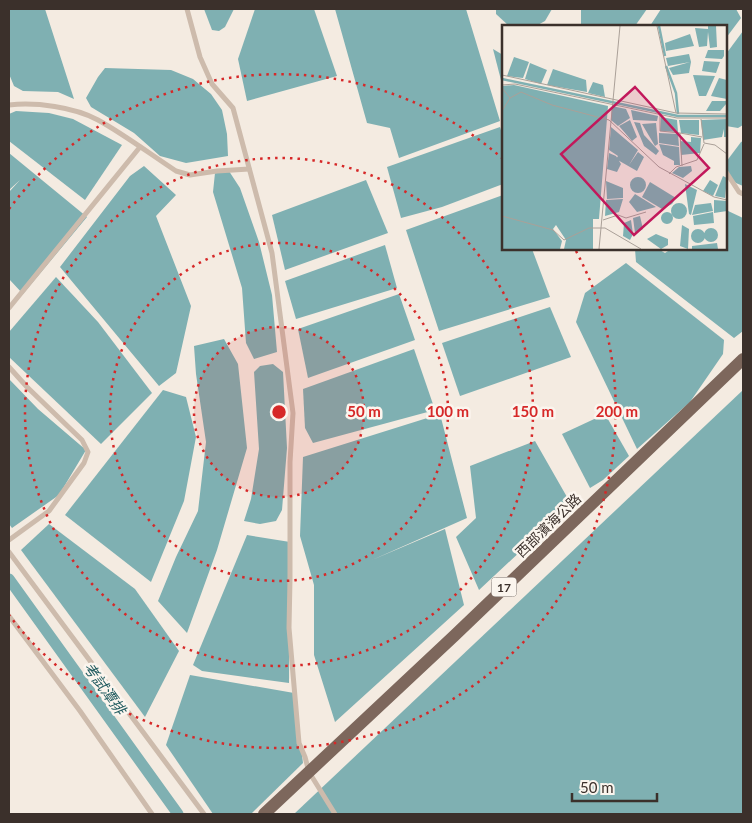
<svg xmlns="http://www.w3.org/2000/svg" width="752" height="823" viewBox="0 0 752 823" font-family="Lato,'Noto Sans TC',sans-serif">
<rect width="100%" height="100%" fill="#f4ebe1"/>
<g fill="#7fb0b2">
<polygon points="9,9 45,9 74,99 58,92 23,91 14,86 9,74"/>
<polygon points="204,9 234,9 225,27 219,31 212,30"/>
<polygon points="255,9 314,9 337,76 247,101 238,59"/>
<polygon points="335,9 466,9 500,121 399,158 390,128 367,123"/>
<polygon points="496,9 552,9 545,21 536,26 509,26 496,14"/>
<polygon points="581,9 647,9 635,26 581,26"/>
<polygon points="661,9 736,9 741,18 726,38 726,26 650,26"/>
<polygon points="743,31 743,125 738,128 726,126 726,54"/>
<polygon points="493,49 503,55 503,88"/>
<polygon points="105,68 171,70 193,79 211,94 222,110 227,134 228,156 186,163 160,156 134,133 91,107 86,98 98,77"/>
<polygon points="16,111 49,113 73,119 122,145 85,200 9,141 9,114"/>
<polygon points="500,127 503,137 503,184 442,207 401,218 387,167"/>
<polygon points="743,141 743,186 736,183 727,175 726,162 741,142"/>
<polygon points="9,153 87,217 23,294 9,279 9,192 20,180 9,190"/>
<polygon points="144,166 176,195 156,216 191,306 176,373 159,386 60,267 130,176"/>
<polygon points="227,168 240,188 259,242 272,295 277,352 254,359 246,343 242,288 213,192 215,173"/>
<polygon points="366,180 388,233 285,270 272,215"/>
<polygon points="503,195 503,249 532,249 550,297 439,331 406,230"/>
<polygon points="726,210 743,218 743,331 734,338 636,262 635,249 658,249 665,253 671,249 726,249"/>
<polygon points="385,245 397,288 296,319 285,281"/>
<polygon points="626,263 724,340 723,354 690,402 637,449 576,322 585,293"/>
<polygon points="56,277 98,322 152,393 101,444 9,357 9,332"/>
<polygon points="399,294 415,340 308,378 298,329"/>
<polygon points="550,307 571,357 460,396 442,343"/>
<polygon points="224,339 238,364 247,448 217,550 187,633 158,601 176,557 198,511 206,442 196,374 194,346"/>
<polygon points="414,349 435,410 313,443 305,428 303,389"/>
<polygon points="273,364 283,372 287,448 282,510 276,521 260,524 244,521 251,499 259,449 254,372 260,366"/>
<polygon points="9,379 38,409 86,450 59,495 12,528 9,524"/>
<polygon points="163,390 186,397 196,437 184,501 151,582 65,515"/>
<polygon points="743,390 743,814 294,814"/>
<polygon points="440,414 467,518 372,560 445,529 464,605 335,722 314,655 314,585 300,536 303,457"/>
<polygon points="605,414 629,456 603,480 590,488 562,434"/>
<polygon points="535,441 571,504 479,590 456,537 476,518 470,466"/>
<polygon points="49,524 135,589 179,651 145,717 21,550"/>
<polygon points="247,535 290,542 289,683 202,671 193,665"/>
<polygon points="190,675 294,693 303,763 251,814 213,814 166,745"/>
</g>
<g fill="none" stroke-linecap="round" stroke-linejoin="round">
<polyline stroke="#7fb0b2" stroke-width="11" points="9,579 178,814"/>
<g stroke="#cdbbac" stroke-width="5">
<polyline points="187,9 200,57 212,84 233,108 272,253 293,413 290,462 290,579 289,628 299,743 305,757 309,772 335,814"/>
<path d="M9,105C36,102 74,107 98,120C125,135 150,154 176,171L190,175L217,171L249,169"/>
<polyline points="726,172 739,192 743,194"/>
<polyline points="9,308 140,147"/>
<polyline points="9,367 27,387 82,440 88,452 84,463 49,511 9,540"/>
<polyline points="9,552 204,814"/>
<polyline points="9,616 80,711 152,814"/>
</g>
<polyline stroke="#7d675c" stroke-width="12" points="264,814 454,636 743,359"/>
</g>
<circle cx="279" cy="412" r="85" fill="#d62828" fill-opacity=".12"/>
<g fill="none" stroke="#d62828" stroke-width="2.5" stroke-dasharray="2.5 5">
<circle cx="279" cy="412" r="85"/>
<circle cx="279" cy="412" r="169"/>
<circle cx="279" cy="412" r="254"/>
<path d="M9 209A338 338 0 0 1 503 159M576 251A338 338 0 0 1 9 615"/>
</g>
<g text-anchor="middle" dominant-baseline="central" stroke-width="5" stroke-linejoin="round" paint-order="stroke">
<rect fill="#fbf5ee" stroke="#756b66" stroke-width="1" x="491.5" y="577.5" width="25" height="19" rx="4"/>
<g font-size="12" font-weight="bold" fill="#3b302b">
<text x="504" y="587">17</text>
</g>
<g font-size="14" fill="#3b302b" stroke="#fbf5ee">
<text transform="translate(548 525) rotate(-44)">西部濱海公路</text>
</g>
<g font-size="15" font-style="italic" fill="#1f5a5e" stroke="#fbf5ee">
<text transform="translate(105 688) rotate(54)">考試潭排</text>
</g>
</g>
<g transform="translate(502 25)">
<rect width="225" height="225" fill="#f4ebe1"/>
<path d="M206,1H214L215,22L208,23L206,7L205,21L197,22L193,3L206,4ZM188,9L192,21L164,26L163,18ZM206,25H222V31L220,34L203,33ZM187,29L189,37L187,48L171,50L167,43L188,37L166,41L164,33ZM12,32L27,37L21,53L5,51ZM202,36L218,37L214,48L200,46ZM28,38L45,45L39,59L23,54ZM51,44L84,55L85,67L45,60ZM191,50L213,51L204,71H197ZM217,53L225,55V74L209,71ZM91,57L101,60L103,72L86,68ZM12,60L106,81L97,194H91V224H62L64,215L54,200L51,204L60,216L58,224H0V61ZM210,76H224L225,78L218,86H204ZM110,81L124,84L128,93L116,101L109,95ZM129,85L156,91L155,96L131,95ZM159,92L175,95L176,107L158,106ZM225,94V112H222V104L220,112L201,115L199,95ZM128,95L135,112L130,116L117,101ZM177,95H197V110L179,108ZM132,97L138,98L142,110L157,126L154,130L142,121ZM154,98L156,119L153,121L140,99ZM109,102L136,125L127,140L136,127L142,132L135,146L114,134L116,131L107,125ZM157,108L176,109L177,121L157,118ZM189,112L199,113L198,128L179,130L178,116L189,117ZM157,119L177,122L178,140H172V136L161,130ZM107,128L114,131L119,139L115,147L105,144ZM189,141L190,146L181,153L170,148L177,142ZM221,151L225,153L223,173L213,171ZM128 160a8 8 0 1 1 16 0a8 8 0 1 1-16 0ZM208,155L216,160L211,171L201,166ZM104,156L121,163V173L105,174ZM148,157L174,173L170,179L160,184L140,172ZM183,159L195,165L189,190L187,189ZM133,169L154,182L135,187L127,177ZM121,174L117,187L103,191L104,175ZM212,175L225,176V186L212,188ZM209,178L211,186L190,190L193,180ZM169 186a8 8 0 1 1 16 0a8 8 0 1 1-16 0ZM159 193a6 6 0 1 1 12 0a6 6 0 1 1-12 0ZM211,187L212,198L192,200L191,191ZM138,191L141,204L133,208L131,193ZM129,195L131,209L128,215L121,211L122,198ZM180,200L187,204L186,224L178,221ZM202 210a7 7 0 1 1 14 0a7 7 0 1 1-14 0ZM189 211a7 7 0 1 1 14 0a7 7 0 1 1-14 0ZM154,209L166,214V220L159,224L145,214ZM215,218L216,224H190V221Z" fill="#7fb0b2"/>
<path fill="none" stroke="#7fb0b2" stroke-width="2.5" d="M157,1L163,31M164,41L174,68L176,89M0,54L176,91H225"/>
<path fill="none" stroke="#aaa098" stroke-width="1" d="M155,1L174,88M0,50L174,88L225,89M0,60L13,59L175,93H225M0,63L8,73L0,86M8,73L19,67L50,80L107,95L157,142L212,172L225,175M158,90V106L178,108M199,94L202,118L213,120L225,129M180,141L178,108L200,112M167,149L174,142L195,135L202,119M0,191L51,205L62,215L87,203H103L139,224M101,195L116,190L124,193L144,187M97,224L118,1"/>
<path fill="#c2185b" fill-opacity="0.15" stroke="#c2185b" stroke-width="2.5" d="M133,62L207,143L132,210L59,129Z"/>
<rect width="225" height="225" fill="none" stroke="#3b302b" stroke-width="2.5"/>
</g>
<circle cx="279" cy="412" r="8" fill="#d62828" stroke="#fbf5ee" stroke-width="2.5"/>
<g font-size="15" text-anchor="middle" font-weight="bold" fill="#d62828" stroke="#fbf5ee" stroke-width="5" stroke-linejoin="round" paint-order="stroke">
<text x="364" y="417">50 m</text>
<text x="448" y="417">100 m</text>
<text x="533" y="417">150 m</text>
<text x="617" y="417">200 m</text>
</g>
<rect width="752" height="823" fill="none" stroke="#3b302b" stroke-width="20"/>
<path d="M572 793v8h85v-8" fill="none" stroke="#3b302b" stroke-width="2.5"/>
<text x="580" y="793" font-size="15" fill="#3b302b" stroke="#fbf5ee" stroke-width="4" paint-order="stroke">50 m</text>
</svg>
